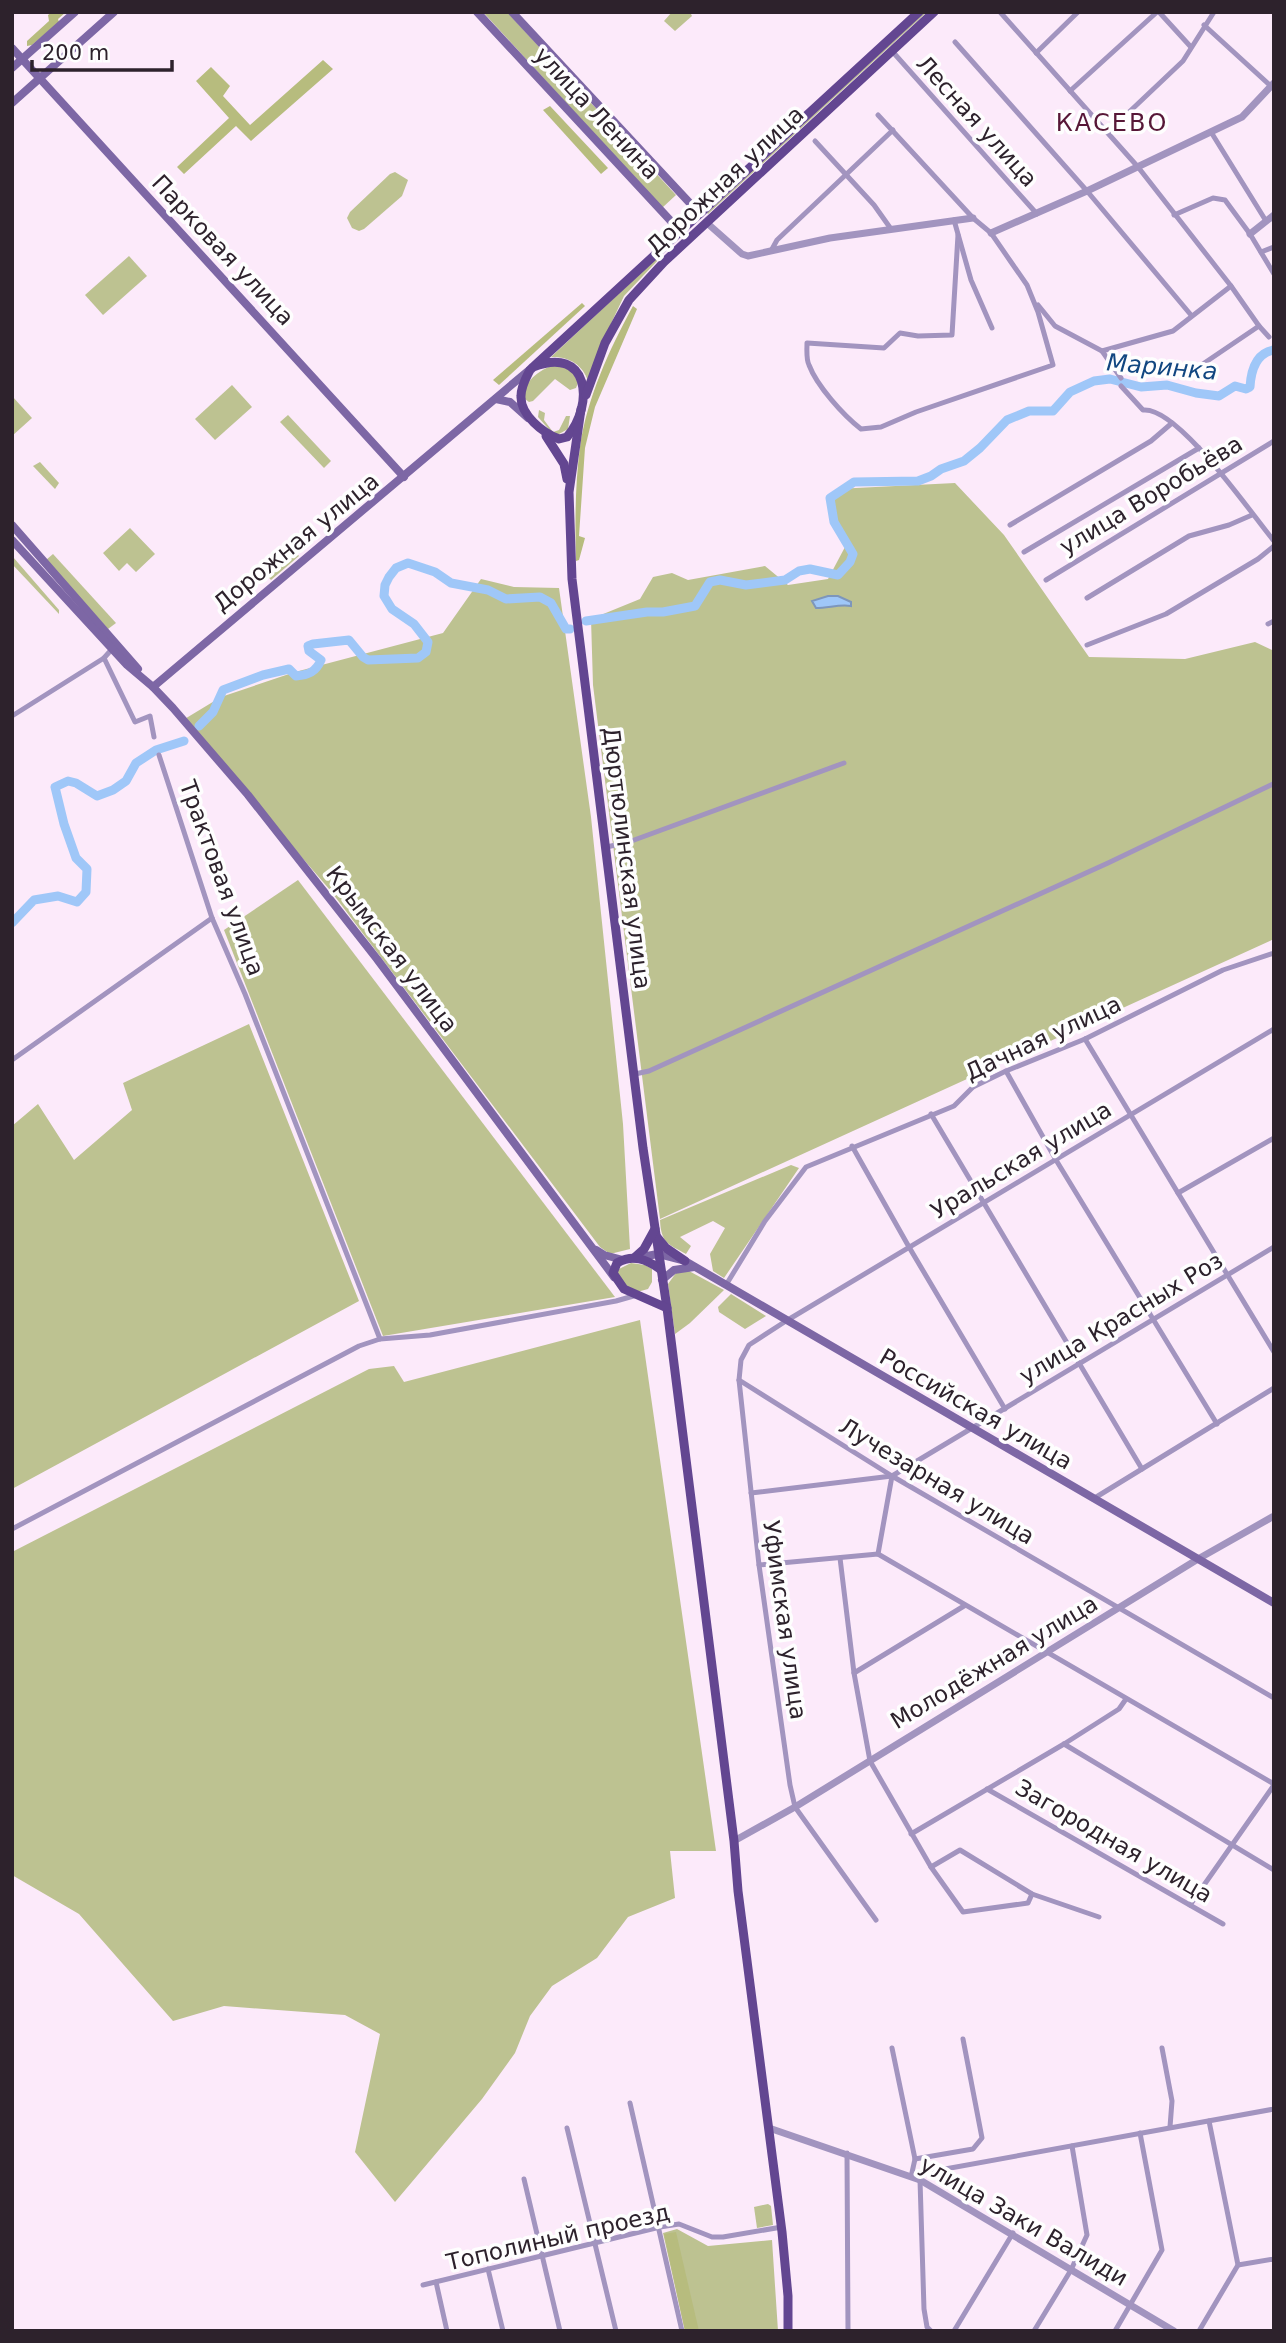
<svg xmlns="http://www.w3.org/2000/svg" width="1286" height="2343" viewBox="0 0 1286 2343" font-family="'DejaVu Sans',sans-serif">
<rect width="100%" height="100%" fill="#fceafa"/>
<g fill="#bdc291">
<polygon points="483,12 507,12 676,195 662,208"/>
<polygon points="672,12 690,12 692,16 675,31 664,21"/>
<polygon points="925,12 927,12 708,214 707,213"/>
<polygon points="395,172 408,180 402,196 364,229 359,231 352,228 347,218 350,212 390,174"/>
<polygon points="129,256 147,276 103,315 85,295"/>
<path d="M659,256L661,257L624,296L607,332L588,381C583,364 567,356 551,357Z"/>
<path d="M554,365L572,370L578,383L576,388L570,390L555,379L533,401L529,402L525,399C522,382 539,370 554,365Z"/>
<polygon points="232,385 252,407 215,440 195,419"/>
<polygon points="12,396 32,418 12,436"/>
<polygon points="539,410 545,413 544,420 553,432 559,430 566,416 570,416 568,429 559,434 553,434 538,417"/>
<polygon points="288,415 331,461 324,468 280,422"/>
<polygon points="40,462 59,483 55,489 33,466"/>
<path d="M955,483L1004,535L1089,657L1185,659L1255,642L1274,651V939L660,1219L593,685L591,619L640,599L653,577L672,573L688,580L765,566L788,585L828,579L845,547C830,523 826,517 836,489Z"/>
<polygon points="130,528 155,554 136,572 127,563 119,571 103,553"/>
<polygon points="291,546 299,556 271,580 263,571"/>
<polygon points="53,554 116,623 108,629 46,560"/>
<polygon points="13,557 59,610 59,614 12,564"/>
<polygon points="481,579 514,587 559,588 591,817 623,1124 630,1249 610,1254 600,1247 330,890 183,720 221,697 295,672 443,633"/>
<polygon points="298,880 615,1297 383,1336 224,930"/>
<polygon points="249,1024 359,1301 12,1489 12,1126 38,1104 74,1160 132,1110 123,1083"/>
<path d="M791,1165L799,1168L724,1278L713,1271L710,1254L725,1228L713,1221L680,1237L691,1246L686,1254C668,1244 661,1243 660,1220Z"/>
<polygon points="631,1263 645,1265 652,1269 652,1282 648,1289 637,1292 619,1281 617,1270"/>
<polygon points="689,1271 724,1290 690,1323 675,1334 668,1284 676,1273"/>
<polygon points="731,1294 766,1316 745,1329 719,1312 718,1307"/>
<polygon points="640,1320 716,1851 670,1851 675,1898 628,1917 597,1958 552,1986 530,2016 515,2053 482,2099 395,2202 355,2152 380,2034 345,2015 224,2006 173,2021 79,1914 12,1875 12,1552 369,1369 394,1366 404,1382"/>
<polygon points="768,2204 771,2206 773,2225 757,2228 754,2207"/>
<polygon points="677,2229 708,2246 772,2240 778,2331 685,2331 663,2233"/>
</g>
<g fill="#b7bc7e">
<polygon points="52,12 66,12 58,19 59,22 32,45 27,46 27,41 49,21 48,15"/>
<polygon points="323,60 333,69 251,141 236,126 184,174 177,167 229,118 196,81 211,67 230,86 223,96 250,125"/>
<polygon points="550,106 608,168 601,174 543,110"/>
<polygon points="582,303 585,306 499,385 493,380"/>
<path d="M633,306L637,309L595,407L585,448L579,536L585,538L579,560L576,561C575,523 575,485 580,447C587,398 609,350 633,306Z"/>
<polygon points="676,2232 699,2331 685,2331 664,2234"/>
</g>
<path fill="#9fc7f8" stroke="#7d96bb" stroke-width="2" d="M828,596H838L851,602V606C839,604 829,608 816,608L812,601Z"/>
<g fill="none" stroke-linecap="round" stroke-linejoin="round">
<g stroke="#9fc7f8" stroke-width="9">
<path d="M586,621L647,612H663L695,606L710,582L720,580L746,585L785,580L799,571L810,569L838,575L850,562L853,554L834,522L830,498L854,482L918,481L931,476L941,469L964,461L980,448L1007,420L1029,411H1053L1070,392L1094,381L1110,379L1141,387L1167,385L1196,393L1219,396L1235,386L1246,389L1250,387C1251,371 1256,353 1274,350"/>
<path d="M199,726L213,712L223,690L263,675L289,669L296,676C308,675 316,672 321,660L309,651L308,646L313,644L349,640L363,657L368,660L418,658L426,652L428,642L414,624L392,609L384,596L385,585L389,577L396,568L408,563L435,572L451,583L488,590L506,599L540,597L551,603L566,629H570"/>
<polyline points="12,923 34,900 58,896 77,902 86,892 87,869 76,858 64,824 55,787 68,781 76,783 97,796 113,790 126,781 136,763 156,750 184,741"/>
</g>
<g stroke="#a294bf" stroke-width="5">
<polyline points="1000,12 1138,167 1231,286 1259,326 1269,337"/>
<polyline points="1159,12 1190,46"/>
<polyline points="1204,25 1274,89"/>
<polyline points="955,42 1087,191 1191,315"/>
<polyline points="892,51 1037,214"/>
<polyline points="1036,53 1078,12"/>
<polyline points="1070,91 1157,12"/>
<path d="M878,115L973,218L991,233L1011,262L1027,285L1038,312L1053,365L916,412L881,427L861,429C843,415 817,386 809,365C806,359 807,350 807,343L884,348L900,333L918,336L952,335L958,235"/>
<polyline points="1108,132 1183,61 1214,12"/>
<polyline points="1211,132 1266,221"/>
<polyline points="815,141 874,205 891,229"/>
<polyline points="1174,215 1213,198 1225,200 1250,234 1274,274"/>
<polyline points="954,220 971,280 992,328"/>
<polyline points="771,251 777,240 893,130"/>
<polyline points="1261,252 1274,247"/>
<polyline points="1038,305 1055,326 1102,351 1173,331 1231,286"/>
<polyline points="1102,351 1121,378"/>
<polyline points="1194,370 1259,326"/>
<path d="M1121,386L1143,410C1178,406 1252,515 1274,541"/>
<polyline points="1010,525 1151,441 1172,423"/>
<polyline points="1024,552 1199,448"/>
<polyline points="1046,580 1274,441"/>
<polyline points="1087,598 1189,536 1229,525 1252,515"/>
<polyline points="1268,624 1274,621"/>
<polyline points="1087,645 1166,614 1258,559 1274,546"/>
<polyline points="104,658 135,722 150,716 154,737"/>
<polyline points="12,716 104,658 112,649"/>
<polyline points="159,755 212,918 245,994 380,1339"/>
<polyline points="606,847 626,843 844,763"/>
<polyline points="1085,1039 1274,1352"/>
<polyline points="12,1060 212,918"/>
<polyline points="1006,1071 1056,1160 1217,1424"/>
<polyline points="635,1074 649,1071 1108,863 1273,784"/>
<polyline points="931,1114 1142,1469"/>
<polyline points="852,1146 909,1247 1005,1409"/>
<polyline points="1178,1193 1274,1138"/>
<polyline points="726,1285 765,1221 806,1167 954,1106 973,1087 1006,1071 1085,1039 1223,970 1274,953"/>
<polyline points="739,1380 892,1476 1274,1698"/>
<polyline points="751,1493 892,1476 1274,1247"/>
<polyline points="1093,1499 1274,1388"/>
<polyline points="12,1529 359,1346 380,1339 430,1335 616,1301 637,1295"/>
<polyline points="878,1554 892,1476"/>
<polyline points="840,1558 854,1673 870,1761 931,1867 963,1912 1028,1903 1032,1894"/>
<polyline points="759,1565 878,1554 1274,1784"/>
<polyline points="854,1673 964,1606"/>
<polyline points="1064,1744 1274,1870"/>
<polyline points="987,1789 1223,1924"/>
<polyline points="911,1834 1064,1744 1119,1709 1126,1699"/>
<polyline points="931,1867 960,1850 1032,1894 1099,1917"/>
<polyline points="1190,1905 1274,1785"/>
<polyline points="876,1920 795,1807 790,1785 759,1565 739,1380 741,1360 749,1345 786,1321 1274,1029"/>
<polyline points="892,2048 915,2159 911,2177"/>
<polyline points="1162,2048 1172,2101 1170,2127"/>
<polyline points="630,2103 682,2331"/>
<polyline points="567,2128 616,2331"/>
<polyline points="847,2153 848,2331"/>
<polyline points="915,2159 973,2149 982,2138 963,2039"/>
<polyline points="524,2179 560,2331"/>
<polyline points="1238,2265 1274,2259"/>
<polyline points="488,2269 503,2331"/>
<polyline points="436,2282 447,2331"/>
<polyline points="423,2285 660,2227 679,2224 712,2237 723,2237 782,2227"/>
<polyline points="931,2331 927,2327 924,2309 920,2180 923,2173 1274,2109"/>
<polyline points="954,2331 1013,2233"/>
<polyline points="1034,2331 1071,2270 1087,2235 1072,2146"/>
<polyline points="1115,2331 1162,2250 1140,2133"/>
<polyline points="1199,2331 1238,2265 1209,2121"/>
</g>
<g stroke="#a294bf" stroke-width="7">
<polyline points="707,223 742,254 748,256 830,238 973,218"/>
<polyline points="991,233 1087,191 1242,117 1274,83"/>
<polyline points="1250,234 1274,215"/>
<polyline points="734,1841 795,1807 1198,1559 1274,1516"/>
<polyline points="769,2128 920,2180 1174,2331"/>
</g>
<g stroke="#7d67a5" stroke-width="8">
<polyline points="477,12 681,232"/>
<polyline points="512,12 700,214"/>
<polyline points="12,48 404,477"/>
<polyline points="12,68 75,12"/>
<polyline points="12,103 114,12"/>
<polyline points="496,399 510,402 528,418"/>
<polyline points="12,525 138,669"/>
<polyline points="12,540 127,665 153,687 173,708 248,795 377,959 614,1277"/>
<polyline points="153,687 528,371"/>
<polyline points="596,1250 604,1255 623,1260"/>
<polyline points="635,1258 658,1254 685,1261 1274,1603"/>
<polyline points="662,1280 674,1270 694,1267"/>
</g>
<g stroke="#634691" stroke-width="9">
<path d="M533,367C589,345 595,404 567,437L559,439C543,433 520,415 521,396C521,386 526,378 530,370L533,367C662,249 791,131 919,12"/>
<polyline points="586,395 605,343 629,300 664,262 934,12"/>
<polyline points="581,409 569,492 572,579 643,1148 667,1308 734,1841 738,1891 782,2232 788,2296 788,2331"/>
<polyline points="546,436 564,464 567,479"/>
<polyline points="657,1237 666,1248 685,1261"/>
<polyline points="634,1258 644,1249 655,1229"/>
<path d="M660,1269C646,1259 633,1254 617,1263L613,1273L624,1289L667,1308"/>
</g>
</g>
<g text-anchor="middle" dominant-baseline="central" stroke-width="7" stroke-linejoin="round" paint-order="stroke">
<g font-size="23" fill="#2d222c" stroke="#fefefe">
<text transform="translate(597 113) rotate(47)">улица Ленина</text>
<text transform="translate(977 121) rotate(48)">Лесная улица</text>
<text transform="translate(725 180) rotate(-43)">Дорожная улица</text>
<text transform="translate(223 250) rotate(47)">Парковая улица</text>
<text transform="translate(1151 495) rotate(-31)">улица Воробьёва</text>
<text transform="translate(296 542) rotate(-39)">Дорожная улица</text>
<text transform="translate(627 858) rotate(83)">Дюртюлинская улица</text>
<text transform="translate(222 878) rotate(70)">Трактовая улица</text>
<text transform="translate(392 949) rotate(53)">Крымская улица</text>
<text transform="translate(1043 1038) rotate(-25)">Дачная улица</text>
<text transform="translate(1021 1160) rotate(-31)">Уральская улица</text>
<text transform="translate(1121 1318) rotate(-31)">улица Красных Роз</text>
<text transform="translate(976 1409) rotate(30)">Российская улица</text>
<text transform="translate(937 1481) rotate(31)">Лучезарная улица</text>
<text transform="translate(785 1620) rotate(82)">Уфимская улица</text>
<text transform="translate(994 1662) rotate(-31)">Молодёжная улица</text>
<text transform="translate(1114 1841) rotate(30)">Загородная улица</text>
<text transform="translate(1024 2221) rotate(30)">улица Заки Валиди</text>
<text transform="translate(558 2237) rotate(-13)">Тополиный проезд</text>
</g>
<g font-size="24" letter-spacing="2" fill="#571737" stroke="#fefefe">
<text x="1112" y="123">КАСЕВО</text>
</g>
<g font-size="24" font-style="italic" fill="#114680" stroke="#fefefe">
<text transform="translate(1162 367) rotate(5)">Маринка</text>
</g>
</g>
<rect width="1286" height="2343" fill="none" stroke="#2d222c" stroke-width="28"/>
<path d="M32 60v10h140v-10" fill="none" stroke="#2d222c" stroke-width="3.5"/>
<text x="42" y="60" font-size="21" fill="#2d222c" stroke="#fefefe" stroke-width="5" paint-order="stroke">200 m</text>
</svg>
